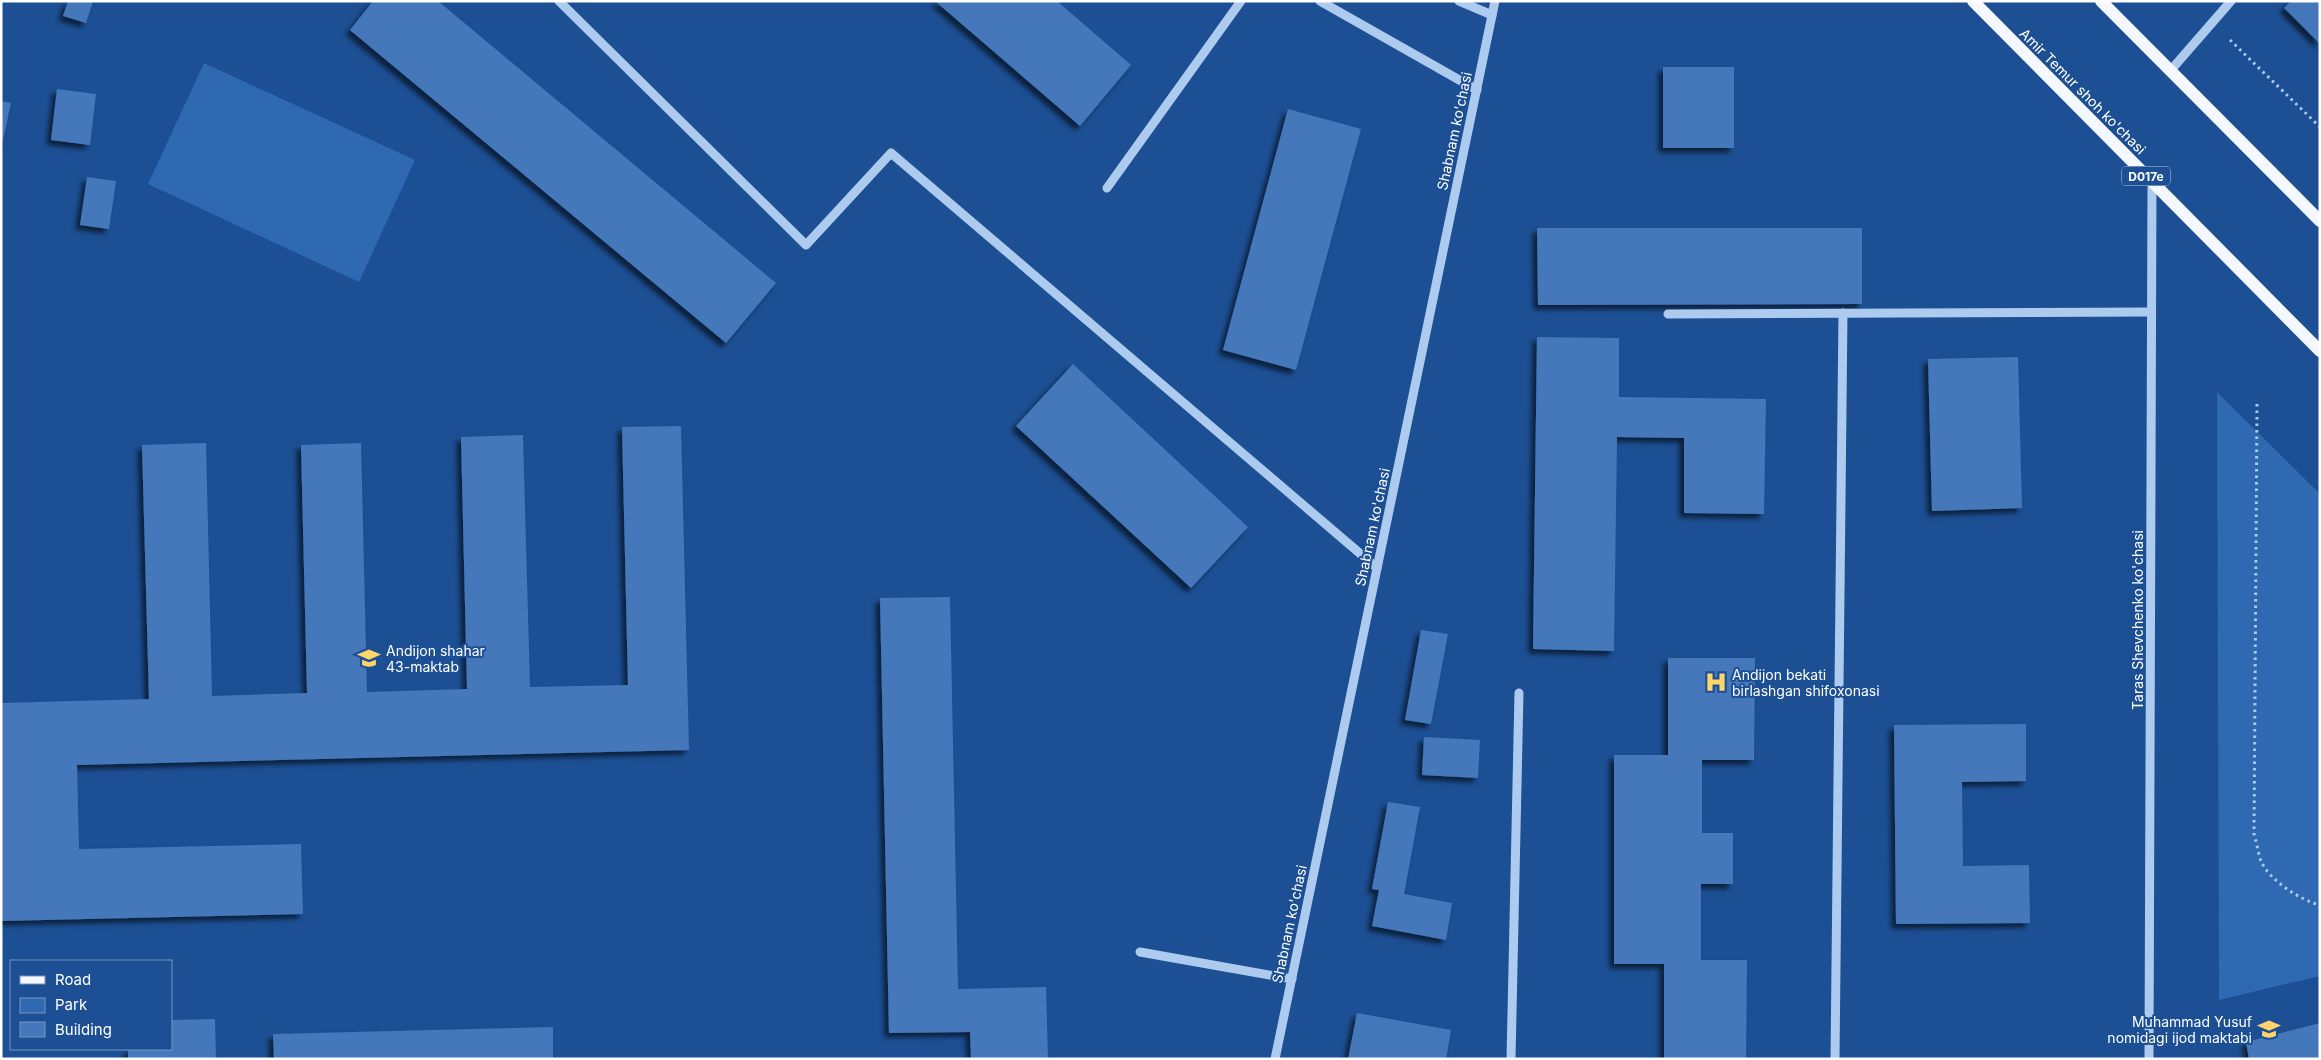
<svg xmlns="http://www.w3.org/2000/svg" width="2321" height="1060" viewBox="0 0 2321 1060" font-family="Inter,sans-serif">
<defs>
<filter id="shadow"><feDropShadow dx="-4.5" dy="4.5" stdDeviation="2.5" flood-color="#0009"/></filter>
</defs>
<rect width="100%" height="100%" fill="#1c4f93"/>
<g fill="#2f69b1">
<polygon points="204,63 415,160 359,282 148,184"/>
<polygon points="2217,392 2320,494 2320,976 2219,1000"/>
</g>
<g fill="#4478ba" filter="url(#shadow)">
<polygon points="68,1 93,1 86,23 63,16"/>
<polygon points="373,1 438,1 776,283 726,343 350,30"/>
<polygon points="935,1 1057,1 1131,65 1080,126"/>
<polygon points="2291,1 2320,1 2320,44 2284,8"/>
<rect x="1663" y="67" width="71" height="81"/>
<polygon points="57,89 96,94 90,145 51,140"/>
<polygon points="1,101 11,103 2,144 1,144"/>
<polygon points="1288,109 1361,129 1296,370 1223,350"/>
<polygon points="87,177 116,181 109,229 80,225"/>
<polygon points="1537,228 1862,228 1862,304 1538,305"/>
<polygon points="1537,337 1619,338 1619,397 1766,399 1764,514 1684,513 1684,438 1617,437 1614,651 1533,649"/>
<polygon points="2018,357 2022,508 1932,511 1928,359"/>
<polygon points="1073,364 1248,527 1191,588 1016,426"/>
<polygon points="681,426 689,750 77,765 79,849 301,844 303,914 1,921 1,703 149,699 142,445 206,443 212,696 307,693 301,445 361,443 367,692 467,689 461,437 523,435 530,687 628,685 622,427"/>
<polygon points="950,597 958,989 1046,987 1048,1059 971,1059 970,1032 889,1033 880,598"/>
<polygon points="1421,630 1448,634 1431,724 1405,720"/>
<polygon points="1668,658 1755,658 1754,760 1702,760 1702,833 1733,833 1733,884 1701,884 1701,960 1747,960 1746,1059 1664,1059 1664,964 1614,964 1614,755 1668,755"/>
<polygon points="2026,724 2026,781 1962,782 1963,866 2029,865 2030,923 1896,924 1894,725"/>
<polygon points="1424,737 1480,740 1478,778 1422,775"/>
<polygon points="1388,802 1420,807 1404,894 1452,903 1446,940 1372,926 1379,890 1372,889"/>
<polygon points="1357,1013 1451,1030 1446,1059 1348,1059"/>
<polygon points="215,1019 216,1059 128,1059 128,1049 171,1049 171,1020"/>
<polygon points="2320,1023 2320,1059 2249,1059 2246,1042"/>
<polygon points="553,1027 553,1059 274,1059 273,1034"/>
</g>
<g fill="none" stroke-linecap="round" stroke-linejoin="round">
<g stroke="#adcaef" stroke-width="3" stroke-dasharray="2.5 4" stroke-linecap="butt">
<polyline points="2230,40 2320,127"/>
<path d="M2257,404L2254,834C2257,843 2258,853 2261,861C2269,880 2300,900 2320,905"/>
</g>
<g stroke="#adcaef" stroke-width="9">
<polyline points="559,1 806,245 891,153 1377,568"/>
<polyline points="1320,1 1477,90"/>
<polyline points="1459,1 1492,15"/>
<polyline points="2171,70 2231,1"/>
<polyline points="1107,188 1241,1"/>
<polyline points="1668,314 2151,312"/>
<polyline points="1140,952 1292,979"/>
<polyline points="1275,1059 1495,1"/>
<polyline points="1511,1059 1519,693"/>
<polyline points="1835,1059 1843,313"/>
<polyline points="2149,1059 2152,182"/>
</g>
<g stroke="#f5f9ff" stroke-width="12">
<polyline points="1973,1 2320,351"/>
<polyline points="2101,1 2320,221"/>
</g>
</g>
<defs>
<g id="school-bare" transform="scale(1.725)"><path d="M0-5L7-2L0 1L-7-2ZM-4 1L0 2.5L4 1V4Q0 6-4 4Z" fill="#ffd56b" stroke="#1c4f93" stroke-width="2.5" paint-order="stroke"/></g>
<g id="hospital-bare" transform="scale(1.725)"><path d="M-5-5h3v3.5h4V-5h3V5h-3V1.5h-4V5h-3Z" fill="#ffd56b" stroke="#1c4f93" stroke-width="2.5" paint-order="stroke"/></g>
</defs>
<g fill-rule="evenodd">
<use href="#school-bare" x="369" y="658"/>
<use href="#hospital-bare" x="1716" y="682"/>
<use href="#school-bare" x="2269" y="1029"/>
</g>
<g text-anchor="middle" dominant-baseline="central" stroke-width="4" stroke-linejoin="round" paint-order="stroke">
<rect fill="#1c4f93" stroke="#bbcadf" stroke-width="1" x="2122" y="166.5" width="48" height="19" rx="4"/>
<g font-size="12" font-weight="bold" fill="#fff">
<text x="2146" y="176">D017e</text>
</g>
<g font-size="14" fill="#fff" stroke="#1c4f93">
<text transform="translate(2083 91) rotate(45)">Amir Temur shoh ko'chasi</text>
<text transform="translate(1454 131) rotate(-78)">Shabnam ko'chasi</text>
<text transform="translate(1372 527) rotate(-78)">Shabnam ko'chasi</text>
<text transform="translate(2137 620) rotate(-90)">Taras Shevchenko ko'chasi</text>
<text transform="translate(1289 924) rotate(-78)">Shabnam ko'chasi</text>
</g>
<g font-size="14" fill="#fff" stroke="#1c4f93" text-anchor="start">
<text x="386" y="650">Andijon shahar<tspan x="386" dy="16">43-maktab</tspan></text>
<text x="1732" y="674">Аndijon bekati<tspan x="1732" dy="16">birlashgan shifoxonasi</tspan></text>
<text x="2252" y="1021" text-anchor="end">Muhammad Yusuf<tspan x="2252" dy="16">nomidagi ijod maktabi</tspan></text>
</g>
</g>
<rect width="2321" height="1060" fill="none" stroke="#ffffff" stroke-width="5"/>
<rect x="10" y="960" width="162" height="90" fill="#1c4f93" stroke="#7795be"/>
<rect x="20" y="976" width="25" height="8" fill="#f5f9ff" stroke="#7795be"/>
<text x="55" y="985" font-size="15" fill="#ffffff">Road</text>
<rect x="20" y="998" width="25" height="15" fill="#2f69b1" stroke="#7795be"/>
<text x="55" y="1010" font-size="15" fill="#ffffff">Park</text>
<rect x="20" y="1022" width="25" height="15" fill="#4478ba" stroke="#7795be"/>
<text x="55" y="1035" font-size="15" fill="#ffffff">Building</text>
</svg>
